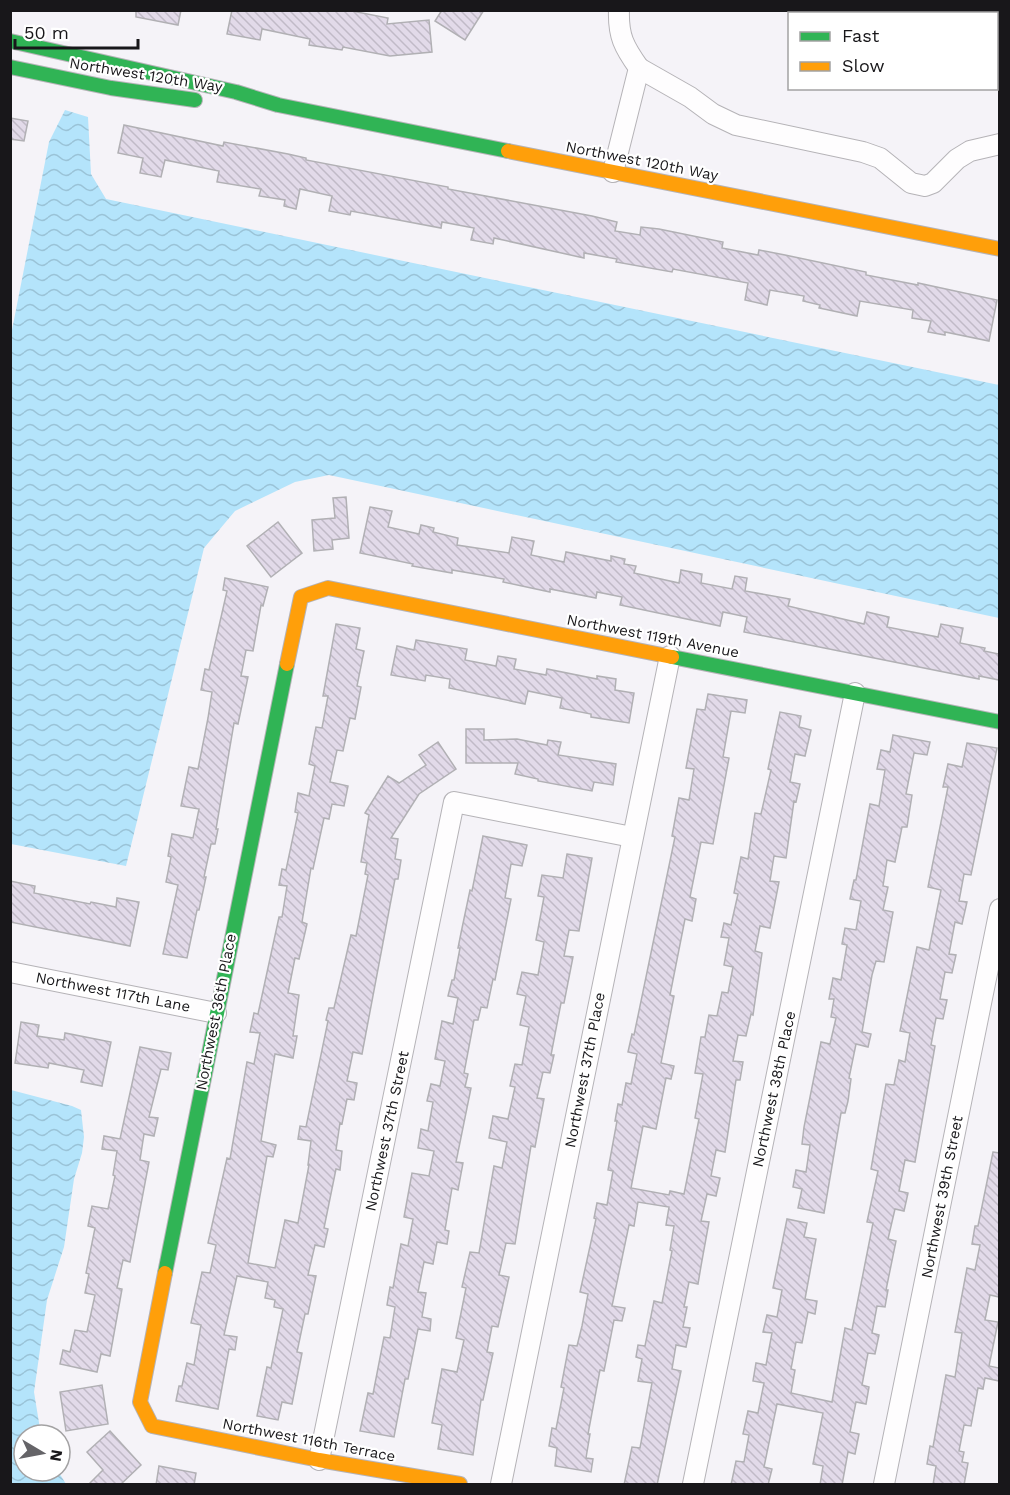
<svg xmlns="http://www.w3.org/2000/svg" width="1010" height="1495" viewBox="0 0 1010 1495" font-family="'Work Sans',sans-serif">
<defs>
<pattern id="water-waves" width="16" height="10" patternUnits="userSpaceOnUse" patternTransform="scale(1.5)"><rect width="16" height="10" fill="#b4e4fb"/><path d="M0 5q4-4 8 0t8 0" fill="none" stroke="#9ac3d7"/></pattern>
<pattern id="building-back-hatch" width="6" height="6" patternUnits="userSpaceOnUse" patternTransform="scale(1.5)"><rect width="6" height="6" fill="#e2dae9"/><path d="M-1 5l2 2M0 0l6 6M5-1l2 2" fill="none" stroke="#c1bac7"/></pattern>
</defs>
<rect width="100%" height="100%" fill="#f5f3f8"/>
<g fill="url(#water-waves)">
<polygon points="65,110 88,117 91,174 106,199 999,385 999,618 329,475 295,482 235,511 204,548 126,866 11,844 11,335 49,142"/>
<polygon points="11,1090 72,1106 81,1110 84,1137 82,1153 74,1179 64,1247 47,1300 34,1392 41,1435 24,1435 24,1471 58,1471 66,1484 11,1484"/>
</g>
<g fill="url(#building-back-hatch)" stroke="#b1b0b4" stroke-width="1.5">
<polygon points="136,10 181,10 178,25 136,17"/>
<polygon points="232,10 347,10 388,18 387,24 429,20 432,52 390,56 343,47 342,50 309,45 310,39 262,29 260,40 227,34"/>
<polygon points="442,10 484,10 465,40 435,21"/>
<polygon points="10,118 28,121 24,141 10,139"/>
<polygon points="124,125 223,146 224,142 288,154 306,158 306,160 448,187 448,189 592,216 617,222 615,231 640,235 641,227 659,229 723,242 722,248 758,255 759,250 785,255 866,272 866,275 918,285 918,283 997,300 989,341 945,332 945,335 928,332 931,321 912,318 913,310 860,301 857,316 819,308 820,305 803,301 804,296 770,290 767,305 745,300 748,283 673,269 672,272 616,262 617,259 584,253 584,258 494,238 493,244 471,240 474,228 442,222 441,228 351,211 350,215 329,211 332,196 300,189 296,209 284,206 285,200 259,196 261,189 217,182 219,171 165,160 161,177 140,173 143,158 118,153"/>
<polygon points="346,497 349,538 332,540 333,549 314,551 312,520 335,518 333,498"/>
<polygon points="370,507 392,511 388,527 419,534 421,525 434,528 433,532 458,538 457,545 509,553 512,537 534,541 531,555 564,562 566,552 611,561 611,556 625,559 624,564 636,566 634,573 679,583 681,570 702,574 701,583 732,589 735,576 747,578 745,591 790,599 788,606 864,624 867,612 889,617 887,627 938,637 941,624 963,628 960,643 985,648 984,651 999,654 999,680 979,676 979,679 744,632 747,617 723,612 720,626 620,605 622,597 597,592 596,598 550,589 550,592 503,582 504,579 452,570 452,573 412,566 413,564 360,553"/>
<polygon points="278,522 302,553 271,577 247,546"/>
<polygon points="225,578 268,587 263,606 261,605 253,651 246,650 241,676 248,677 238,724 234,723 216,829 218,829 215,844 211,844 204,877 206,877 199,910 197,910 187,958 163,954 178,885 166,882 171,857 168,856 172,834 193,838 199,809 181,806 189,767 198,769 208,718 212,692 201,690 205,669 209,670 227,591 223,590"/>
<polygon points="336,624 360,628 356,649 364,651 357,686 361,687 355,719 350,718 343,751 337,750 330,782 348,786 344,806 332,804 329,819 324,818 313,869 311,868 302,922 307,924 299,959 295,958 288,993 299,995 293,1036 297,1036 293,1058 275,1054 261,1141 276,1145 273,1157 267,1156 248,1263 275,1268 285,1220 298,1223 309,1165 308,1165 311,1141 298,1139 300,1126 306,1127 328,1021 326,1020 329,1008 334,1008 351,935 356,936 368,875 365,874 367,863 361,862 369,815 365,813 388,776 399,783 426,765 419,755 438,742 456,769 419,794 391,838 398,839 395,859 401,860 398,879 395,879 362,1054 353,1052 347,1081 357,1083 354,1100 347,1099 342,1124 340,1123 336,1150 342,1151 340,1170 336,1169 324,1228 328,1229 324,1247 315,1245 308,1275 316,1276 308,1314 305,1314 297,1352 302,1353 292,1404 282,1402 278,1420 257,1416 267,1367 271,1368 283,1309 274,1307 275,1300 265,1298 268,1282 237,1276 224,1335 237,1337 235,1350 229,1349 218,1409 176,1401 179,1386 182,1386 187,1363 194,1365 201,1325 191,1323 202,1272 210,1273 216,1245 208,1243 227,1158 230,1159 247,1062 254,1064 260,1033 250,1032 254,1013 258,1014 279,917 282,917 287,886 279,885 282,869 286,870 298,813 295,812 298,793 309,796 315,766 309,764 316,727 322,728 328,696 323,696"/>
<polygon points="416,640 467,649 465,660 496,666 498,656 516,659 514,669 546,675 547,669 597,679 597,676 616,679 615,690 634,693 629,723 591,717 591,714 560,708 562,698 528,691 525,704 449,688 450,679 426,675 425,681 391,675 397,646 414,650"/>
<polygon points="708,694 747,700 745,713 731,711 723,757 729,758 713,844 701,842 690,897 696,899 692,921 685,919 670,995 674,996 661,1063 674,1066 671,1079 666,1078 656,1129 643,1126 631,1188 669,1195 670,1191 684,1194 699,1119 695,1118 703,1074 695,1073 701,1037 705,1037 709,1015 717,1016 722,992 728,993 733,967 724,965 729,938 721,937 724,923 731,925 738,894 734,893 741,857 748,859 755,813 761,814 771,770 768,769 780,712 801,716 799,727 811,730 805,756 795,754 790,782 800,784 796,802 794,801 786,858 774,856 770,881 779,882 770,928 760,926 755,951 762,953 753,1015 751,1014 746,1036 738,1035 733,1061 743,1062 740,1080 736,1080 725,1152 716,1150 711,1176 720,1178 716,1196 707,1194 701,1221 709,1222 701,1266 698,1284 689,1282 684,1307 687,1307 683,1327 690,1328 686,1347 676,1345 672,1369 681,1371 657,1485 624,1485 632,1447 640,1448 652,1383 638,1381 642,1359 636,1357 638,1345 645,1346 654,1301 662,1303 672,1251 670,1250 674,1226 666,1225 669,1207 638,1202 634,1226 629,1225 612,1306 625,1308 622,1321 614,1320 604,1371 600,1370 588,1434 590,1434 586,1458 593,1459 591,1472 555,1466 557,1448 549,1446 552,1428 556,1429 564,1388 561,1387 569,1345 577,1346 582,1326 588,1294 580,1292 596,1219 594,1218 597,1203 607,1205 613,1171 608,1170 617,1121 615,1121 618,1104 622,1105 626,1083 631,1084 637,1054 628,1052 632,1034 634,1035 664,890 675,837 672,836 679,798 689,800 694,769 686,768 697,709 705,710"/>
<polygon points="466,729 484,729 484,740 517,739 547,745 548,740 561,742 558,755 616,764 613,785 594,782 592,791 538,781 538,779 515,774 518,763 466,763"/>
<polygon points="893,735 930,742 927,755 914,753 906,794 912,795 907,827 902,827 895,862 887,860 883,886 888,887 883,910 893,912 884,962 876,961 872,975 862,1032 871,1034 868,1047 856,1044 849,1078 851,1079 848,1101 845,1113 841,1113 824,1213 798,1208 802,1189 793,1187 796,1170 806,1172 810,1145 802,1144 804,1127 821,1042 830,1044 836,1018 831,1017 834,999 829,999 833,978 841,980 847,945 842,944 845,928 856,930 861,901 850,899 854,880 856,880 870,804 879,806 885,770 877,769 881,750 890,752"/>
<polygon points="967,743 997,748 971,875 964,874 959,901 967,902 962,924 955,922 949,954 956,955 952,973 945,972 940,999 947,1000 943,1019 936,1018 931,1045 935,1046 915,1162 905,1160 899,1191 908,1193 904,1211 895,1209 888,1239 896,1241 886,1290 888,1290 885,1307 877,1306 872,1333 879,1335 875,1354 868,1353 862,1385 869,1387 866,1404 856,1402 850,1432 859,1434 855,1454 848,1452 842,1485 820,1485 823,1466 813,1464 823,1413 777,1404 764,1467 772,1469 768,1485 731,1485 736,1461 744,1462 749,1435 743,1434 748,1411 758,1413 764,1383 753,1381 756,1363 766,1365 772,1333 763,1332 767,1315 777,1317 782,1290 773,1288 787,1219 807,1223 804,1237 816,1239 805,1299 817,1301 815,1314 808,1312 802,1343 796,1342 791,1369 795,1370 791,1393 832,1402 845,1328 852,1330 873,1223 867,1222 878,1171 871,1169 886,1084 894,1085 899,1060 905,1062 910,1033 900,1031 917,947 929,950 941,890 928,887 948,787 943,787 948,764 962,767"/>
<polygon points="483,836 527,845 522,866 511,864 505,898 511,899 495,980 493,979 487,1008 481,1007 478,1020 474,1020 464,1073 468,1074 465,1087 471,1088 456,1162 463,1163 458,1190 452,1188 445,1230 449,1231 447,1244 437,1242 433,1264 424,1262 418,1292 426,1293 422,1317 431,1319 430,1331 418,1329 408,1379 405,1379 394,1437 360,1431 368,1393 373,1394 384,1337 390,1338 395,1307 387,1305 390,1287 393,1288 401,1244 408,1246 413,1219 404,1217 412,1173 429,1176 434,1151 418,1148 421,1129 428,1131 433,1102 427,1101 431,1084 440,1086 445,1061 435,1059 442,1021 453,1024 458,998 448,996 452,980 454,980 460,948 458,948 461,933 470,890 472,891"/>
<polygon points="567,854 592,858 579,931 569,930 564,956 573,957 564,1003 561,1003 551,1055 554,1055 550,1073 543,1072 537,1098 544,1099 535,1147 531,1146 515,1244 506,1243 499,1275 509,1277 498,1327 492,1326 487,1352 493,1353 483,1400 481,1400 473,1455 438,1449 442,1425 432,1423 442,1369 457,1372 464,1340 456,1338 466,1288 462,1287 470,1252 479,1253 494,1166 502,1168 507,1142 489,1138 493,1116 508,1119 515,1087 510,1086 515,1064 522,1065 529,1027 520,1025 526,996 517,994 522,972 538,975 544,942 536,940 544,897 538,896 542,875 563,878"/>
<polygon points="10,881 35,886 34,893 90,904 91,902 116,907 117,898 139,902 130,946 10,922"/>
<polygon points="21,1022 39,1025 37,1036 64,1040 65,1033 111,1042 102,1086 81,1082 84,1070 49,1063 48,1068 15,1063"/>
<polygon points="140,1047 171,1053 168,1070 161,1069 149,1117 158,1118 154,1136 144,1134 140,1160 149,1162 130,1262 123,1260 117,1288 122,1289 110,1356 101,1354 97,1372 60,1364 63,1350 70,1352 75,1330 87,1332 95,1295 85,1293 89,1274 86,1273 95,1228 88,1226 92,1206 108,1209 115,1176 113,1175 117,1151 102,1149 104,1136 120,1139"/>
<polygon points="993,1152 999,1153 999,1297 990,1295 985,1320 998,1322 989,1366 999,1368 999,1381 985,1378 983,1389 978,1388 971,1426 964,1425 959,1451 964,1452 962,1462 968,1463 964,1485 933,1485 936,1466 927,1464 930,1446 933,1447 946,1375 955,1377 962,1333 955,1332 967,1268 975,1270 980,1245 972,1244 975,1226 978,1226"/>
<polygon points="102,1385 108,1424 66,1431 60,1392"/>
<polygon points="110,1431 141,1465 120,1485 88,1485 103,1470 87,1452"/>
<polygon points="159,1466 196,1473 194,1485 156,1485"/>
</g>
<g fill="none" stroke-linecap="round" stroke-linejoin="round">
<g stroke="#b5b3b7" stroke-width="22">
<g id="street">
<polyline points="639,68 690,97 713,114 736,125 863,152 880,158 911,183 925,186 933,183 957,159 970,151 1000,144"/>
<path d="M613,172L639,68C624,47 618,36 619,10"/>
<polyline points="10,972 216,1013"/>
<polyline points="319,1460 454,802 632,837"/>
<polyline points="501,1484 670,656"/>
<polyline points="693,1484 855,693"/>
<polyline points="884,1484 1000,909"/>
</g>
</g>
<g stroke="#b5b3b7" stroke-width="16">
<g id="fast">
<polyline points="10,41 236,92 278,105 508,151"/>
<polyline points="10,67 111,88 195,100"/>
<polyline points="672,657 1000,722"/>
<polyline points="165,1273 287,664"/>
</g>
</g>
<g stroke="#b5b3b7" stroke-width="16">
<g id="slow">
<polyline points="508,151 1000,249"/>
<polyline points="287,664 301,597 328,588 672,657"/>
<polyline points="165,1273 140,1402 152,1426 319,1460 460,1484"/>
</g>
</g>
<use href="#street" stroke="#fefdfe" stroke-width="20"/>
<use href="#fast" stroke="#30b455" stroke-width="14"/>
<use href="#slow" stroke="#ff9f0a" stroke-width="14"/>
</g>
<g text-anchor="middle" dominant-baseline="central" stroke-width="4.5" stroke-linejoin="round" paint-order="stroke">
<g font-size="15" fill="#18171a" stroke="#fff">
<text transform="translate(146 75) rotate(9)">Northwest 120th Way</text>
<text transform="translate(642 161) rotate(11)">Northwest 120th Way</text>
<text transform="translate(653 636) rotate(11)">Northwest 119th Avenue</text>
<text transform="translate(113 992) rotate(11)">Northwest 117th Lane</text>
<text transform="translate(216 1012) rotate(-79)">Northwest 36th Place</text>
<text transform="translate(585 1070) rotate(-79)">Northwest 37th Place</text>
<text transform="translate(774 1089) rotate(-78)">Northwest 38th Place</text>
<text transform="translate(387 1131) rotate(-78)">Northwest 37th Street</text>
<text transform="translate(942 1197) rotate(-79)">Northwest 39th Street</text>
<text transform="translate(309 1440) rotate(11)">Northwest 116th Terrace</text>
</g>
</g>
<rect width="1010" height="1495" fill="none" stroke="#18171a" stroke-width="24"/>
<rect x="788" y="12" width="210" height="78" fill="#ffffff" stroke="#a3a2a3" stroke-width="1.5"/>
<rect x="800" y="32" width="30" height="9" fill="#30b455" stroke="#a3a2a3" stroke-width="1.5"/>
<text x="842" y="42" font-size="18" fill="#18171a">Fast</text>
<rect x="800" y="62" width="30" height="9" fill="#ff9f0a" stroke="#a3a2a3" stroke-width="1.5"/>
<text x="842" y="72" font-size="18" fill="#18171a">Slow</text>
<g transform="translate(42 1453) rotate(100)"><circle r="28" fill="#ffffff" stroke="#a3a2a3" stroke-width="1.5"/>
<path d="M0-4.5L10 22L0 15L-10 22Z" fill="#656468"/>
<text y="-9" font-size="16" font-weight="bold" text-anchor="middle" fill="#18171a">N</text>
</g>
<path d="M15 39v9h123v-9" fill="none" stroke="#18171a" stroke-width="3"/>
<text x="24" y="39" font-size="18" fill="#18171a" stroke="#ffffff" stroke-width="4.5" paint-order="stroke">50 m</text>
</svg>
